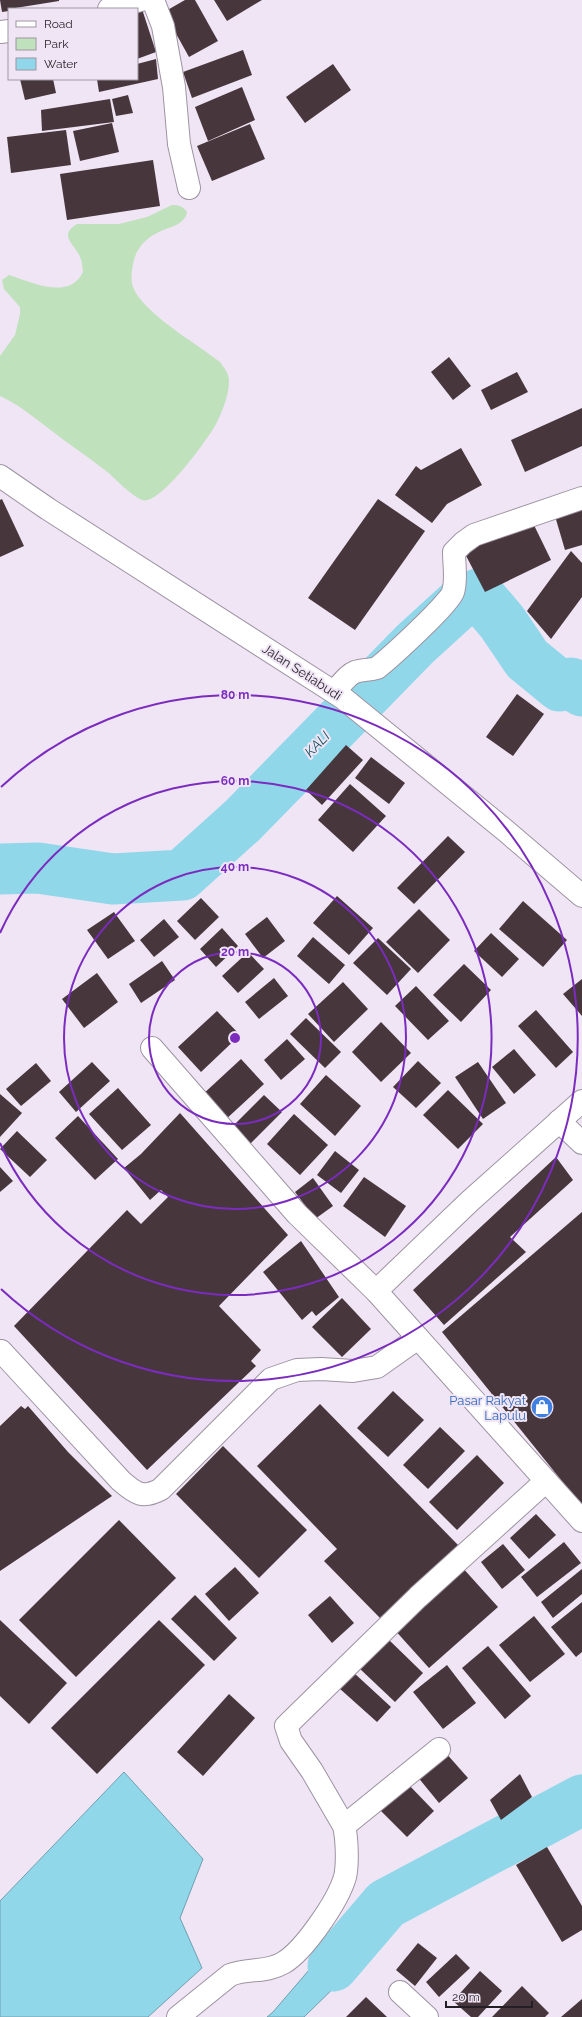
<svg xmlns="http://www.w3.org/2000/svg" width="582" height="2017" viewBox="0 0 582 2017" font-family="Raleway,sans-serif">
<rect width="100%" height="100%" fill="#f0e5f5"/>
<path fill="#bfe1bc" d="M172,205C179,205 183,206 187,212C185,226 167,227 157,233C145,239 137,248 134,260C132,268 130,279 133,287C143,313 197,344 220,362C224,368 229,373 229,381C229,394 223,410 217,422C210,437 159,507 142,500C129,494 117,480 106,471C87,456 67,443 48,428C32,416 18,404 0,396V356L15,335L20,314V307L4,289L2,280L9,275C31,282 69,301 83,272C82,265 82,259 78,253C71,242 60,234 77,224H119L147,217Z"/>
<g fill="#91d7ea" stroke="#70a0af">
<polygon points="124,1772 203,1859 180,1918 202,1968 148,2017 0,2017 0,1901"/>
<polygon points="321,1956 345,1977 304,2017 267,2017 273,2012"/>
</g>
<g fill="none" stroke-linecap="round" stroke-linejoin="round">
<g stroke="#91d7ea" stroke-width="51">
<polyline points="0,869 38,868 113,879 182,875 243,820 415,644 461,602 478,594 502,622 527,659 560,686 571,683 582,691"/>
<polyline points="333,1966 386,1904 582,1800"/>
</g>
</g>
<g fill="#47363b">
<polygon points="0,0 59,0 59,1 9,9 9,11 2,12"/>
<polygon points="185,0 195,0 218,41 189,57 164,12"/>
<polygon points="214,0 262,0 227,21"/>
<polygon points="141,6 156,52 137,59 137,9"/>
<polygon points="243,50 252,75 192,98 183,72"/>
<polygon points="156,59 158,79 99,92 97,79 137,79 137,64"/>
<polygon points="333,64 351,90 305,123 286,97"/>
<polygon points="20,79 53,79 56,93 25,100"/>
<polygon points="242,87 255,120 208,141 195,107"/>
<polygon points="128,95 133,113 116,116 112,99"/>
<polygon points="110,99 114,122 42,131 41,110"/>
<polygon points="112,123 119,152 80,161 73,131"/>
<polygon points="250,124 265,159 212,181 197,146"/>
<polygon points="66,130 71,165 11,173 7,137"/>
<polygon points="153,160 160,206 67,220 60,174"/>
<polygon points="449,357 471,386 453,400 431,372"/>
<polygon points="517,372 528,392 491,410 481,390"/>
<polygon points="582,408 582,446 525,472 511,440"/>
<polygon points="461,448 482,485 447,504 432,523 395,495 416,466 421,470"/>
<polygon points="2,499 24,546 0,557 0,500"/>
<polygon points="378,499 425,531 355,630 308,598"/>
<polygon points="582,509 582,545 565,550 555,516"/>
<polygon points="530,517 551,560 485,592 463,550"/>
<polygon points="571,551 582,563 582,597 551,639 527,611"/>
<polygon points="517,694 544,714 513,756 486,737"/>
<polygon points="346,745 363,760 322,805 306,790"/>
<polygon points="371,757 405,783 389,804 355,778"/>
<polygon points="350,784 386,816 353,852 318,820"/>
<polygon points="448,836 465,852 414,904 397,888"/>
<polygon points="337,896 373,928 349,955 313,923"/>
<polygon points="201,898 219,917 195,940 177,921"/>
<polygon points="523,901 567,940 543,967 499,929"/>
<polygon points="419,909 450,940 418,973 386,942"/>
<polygon points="114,912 135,941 108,959 87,930"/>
<polygon points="267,917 285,941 263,958 245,934"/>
<polygon points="164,919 179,937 154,957 140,940"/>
<polygon points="222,928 238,946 216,967 200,949"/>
<polygon points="491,933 519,959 502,977 474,951"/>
<polygon points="313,937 345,965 329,984 297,956"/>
<polygon points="378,938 411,969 387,995 353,963"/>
<polygon points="248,952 264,969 238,993 222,976"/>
<polygon points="162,961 175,980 141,1003 129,984"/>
<polygon points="464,964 491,990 461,1022 433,995"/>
<polygon points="97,973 118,1002 84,1028 62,999"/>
<polygon points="274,978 288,996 259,1019 245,1002"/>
<polygon points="582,979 582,1016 563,994"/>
<polygon points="343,982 368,1009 334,1042 308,1014"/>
<polygon points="416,986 449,1021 428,1040 395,1006"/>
<polygon points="536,1010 573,1052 556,1068 518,1026"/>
<polygon points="217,1011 240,1035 201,1072 178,1047"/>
<polygon points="306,1018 341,1052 325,1068 290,1034"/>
<polygon points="381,1022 411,1053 381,1082 352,1052"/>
<polygon points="287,1039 305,1059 281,1080 264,1060"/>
<polygon points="514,1049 536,1075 514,1094 492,1067"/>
<polygon points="241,1059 264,1084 224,1121 201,1096"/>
<polygon points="418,1061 441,1083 416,1108 393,1087"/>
<polygon points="92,1062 110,1081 76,1112 59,1092"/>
<polygon points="478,1062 506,1103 483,1119 455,1077"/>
<polygon points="36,1063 51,1081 21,1106 6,1089"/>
<polygon points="326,1075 361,1106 335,1136 300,1104"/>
<polygon points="118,1088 151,1125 122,1150 89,1114"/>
<polygon points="448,1090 483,1124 458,1149 423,1115"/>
<polygon points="0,1094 22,1113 0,1137"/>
<polygon points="264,1095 282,1112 250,1144 232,1127"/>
<polygon points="180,1113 288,1235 219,1306 261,1350 251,1361 256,1366 147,1470 14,1326 127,1210 141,1224 168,1197 161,1190 150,1200 124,1168 141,1154"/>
<polygon points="294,1114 328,1145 300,1175 267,1144"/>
<polygon points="78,1116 118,1159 95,1180 55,1138"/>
<polygon points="17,1131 47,1160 30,1177 0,1149"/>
<polygon points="335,1151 359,1170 341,1193 317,1175"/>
<polygon points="556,1157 573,1180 510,1237 526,1252 444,1325 413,1290"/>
<polygon points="0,1167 13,1181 0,1192"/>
<polygon points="364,1177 406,1206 385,1237 343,1206"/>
<polygon points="313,1178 333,1206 315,1219 295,1192"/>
<polygon points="582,1212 582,1506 442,1332"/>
<polygon points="301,1241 339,1297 316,1316 312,1311 302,1320 263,1272"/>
<polygon points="342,1298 371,1329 342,1357 312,1327"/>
<polygon points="393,1391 424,1420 388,1457 357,1428"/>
<polygon points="320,1404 458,1545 380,1618 324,1561 337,1549 257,1466"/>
<polygon points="21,1406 25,1409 28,1406 68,1452 112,1496 0,1571 0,1426"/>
<polygon points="440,1427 465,1451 428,1489 403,1465"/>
<polygon points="223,1446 307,1530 259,1578 176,1494"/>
<polygon points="477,1455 504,1483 457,1530 429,1502"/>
<polygon points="536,1514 556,1535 529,1559 510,1538"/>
<polygon points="119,1520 176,1578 76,1677 19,1620"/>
<polygon points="564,1542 581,1563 537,1597 521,1577"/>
<polygon points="503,1544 525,1570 502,1589 481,1562"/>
<polygon points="461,1566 498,1607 429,1668 393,1628"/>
<polygon points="235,1567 259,1593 229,1621 205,1594"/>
<polygon points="582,1569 582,1594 553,1618 541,1602"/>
<polygon points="195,1595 237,1638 214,1661 171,1619"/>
<polygon points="330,1596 354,1623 332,1643 308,1615"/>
<polygon points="582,1602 582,1652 576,1657 551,1627"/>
<polygon points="534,1616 565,1654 530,1682 499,1645"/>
<polygon points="0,1620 67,1683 29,1724 0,1696"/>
<polygon points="159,1620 205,1665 97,1774 51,1728"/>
<polygon points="387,1638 423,1673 395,1702 358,1667"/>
<polygon points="488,1646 531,1696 505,1719 462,1668"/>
<polygon points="447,1665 476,1703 443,1729 413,1692"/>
<polygon points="353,1672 391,1707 377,1722 339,1688"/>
<polygon points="229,1694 255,1718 203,1776 177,1752"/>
<polygon points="445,1752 468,1778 439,1803 417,1776"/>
<polygon points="520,1774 532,1797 501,1820 490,1800"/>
<polygon points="406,1782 434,1811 407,1837 379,1809"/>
<polygon points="547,1847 582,1906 582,1930 562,1942 516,1865"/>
<polygon points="418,1943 437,1958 415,1986 396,1970"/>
<polygon points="456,1954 470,1968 439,1997 426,1982"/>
<polygon points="480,1971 502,1991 478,2017 471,2017 453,2001"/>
<polygon points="522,1986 549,2013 545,2017 492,2017"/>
<polygon points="366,1997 387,2017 346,2017"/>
<polygon points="582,1999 582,2017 561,2017"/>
</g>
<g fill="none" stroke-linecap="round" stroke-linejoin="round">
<g stroke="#9d93a2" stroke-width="24">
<g id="minor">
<polyline points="153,0 163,26 174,87 179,144 189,188"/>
<polyline points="109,9 141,0"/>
<polyline points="0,32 9,31"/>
<path d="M334,692C340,686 347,675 355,672C361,670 370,670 377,668C390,658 450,603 453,592C457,580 454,565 454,552L463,543L474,535L582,498"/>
<polyline points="152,1048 297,1214 376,1291"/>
<polyline points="582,1101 470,1201 376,1291 582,1521"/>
<polyline points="559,1121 582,1143"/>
<path d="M1,1351L121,1481C136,1494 143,1499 161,1489L271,1379L297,1370L321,1369L353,1371L377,1367L418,1338"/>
<polyline points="344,1826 439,1749"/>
<polyline points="400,1992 427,2017"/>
<path d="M178,2017L230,1975C247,1968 266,1973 283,1963C304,1951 338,1901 345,1877C348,1864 347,1838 344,1826L312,1771L291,1741L286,1726L418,1597L546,1481"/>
</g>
</g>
<g stroke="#9d93a2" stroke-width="24">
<polyline id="highway" points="0,476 48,509 343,698 506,831 582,896"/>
</g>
<use href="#minor" stroke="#fff" stroke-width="22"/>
<use href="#highway" stroke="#fff" stroke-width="22"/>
</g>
<g fill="none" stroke="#7b2cbf" stroke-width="2">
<circle cx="235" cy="1038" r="86"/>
<circle cx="235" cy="1038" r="171"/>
<path d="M0 933A257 257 0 1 1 0 1143"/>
<path d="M1 787A343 343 0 1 1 1 1289"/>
</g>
<defs>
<g id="shop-disc" transform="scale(1.15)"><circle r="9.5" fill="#3f7fe0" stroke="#f0e5f5"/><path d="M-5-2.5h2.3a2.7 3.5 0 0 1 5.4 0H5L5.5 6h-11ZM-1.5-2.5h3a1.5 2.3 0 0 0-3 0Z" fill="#fff"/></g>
</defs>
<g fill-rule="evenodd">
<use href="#shop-disc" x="542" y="1407"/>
</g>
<g text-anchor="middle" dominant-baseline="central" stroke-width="4" stroke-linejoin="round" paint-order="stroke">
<g font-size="13" fill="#241f25" stroke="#f0e5f5">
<text transform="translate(302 672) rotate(33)">Jalan Setiabudi</text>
</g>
<g font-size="13" fill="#366cbe" stroke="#f0e5f5" text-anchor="end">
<text x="526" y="1400">Pasar Rakyat<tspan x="526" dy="15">Lapulu</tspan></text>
</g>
<g font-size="14" font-style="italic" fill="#16525f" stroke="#f0e5f5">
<text transform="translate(317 744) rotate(-46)">KALI</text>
</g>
</g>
<circle cx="235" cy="1038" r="6" fill="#7b2cbf" stroke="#f0e5f5" stroke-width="2"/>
<g font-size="12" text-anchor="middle" font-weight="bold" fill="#7b2cbf" stroke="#f0e5f5" stroke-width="4" stroke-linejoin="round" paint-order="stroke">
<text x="235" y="699">80 m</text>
<text x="235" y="785">60 m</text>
<text x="235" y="871">40 m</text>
<text x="235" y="956">20 m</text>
</g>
<rect x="8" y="8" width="130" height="72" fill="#f0e5f5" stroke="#9e96a2"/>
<rect x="16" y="21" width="20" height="6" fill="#ffffff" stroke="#9e96a2"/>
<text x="44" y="28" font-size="12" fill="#241f25">Road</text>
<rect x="16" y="38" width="20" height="12" fill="#bfe1bc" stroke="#9e96a2"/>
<text x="44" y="48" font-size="12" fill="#241f25">Park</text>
<rect x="16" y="58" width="20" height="12" fill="#91d7ea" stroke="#9e96a2"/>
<text x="44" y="68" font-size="12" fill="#241f25">Water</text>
<path d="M446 2001v6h86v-6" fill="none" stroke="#241f25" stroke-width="2"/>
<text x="452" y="2001" font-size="12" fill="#241f25" stroke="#f0e5f5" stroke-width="3" paint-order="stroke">20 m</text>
</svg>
